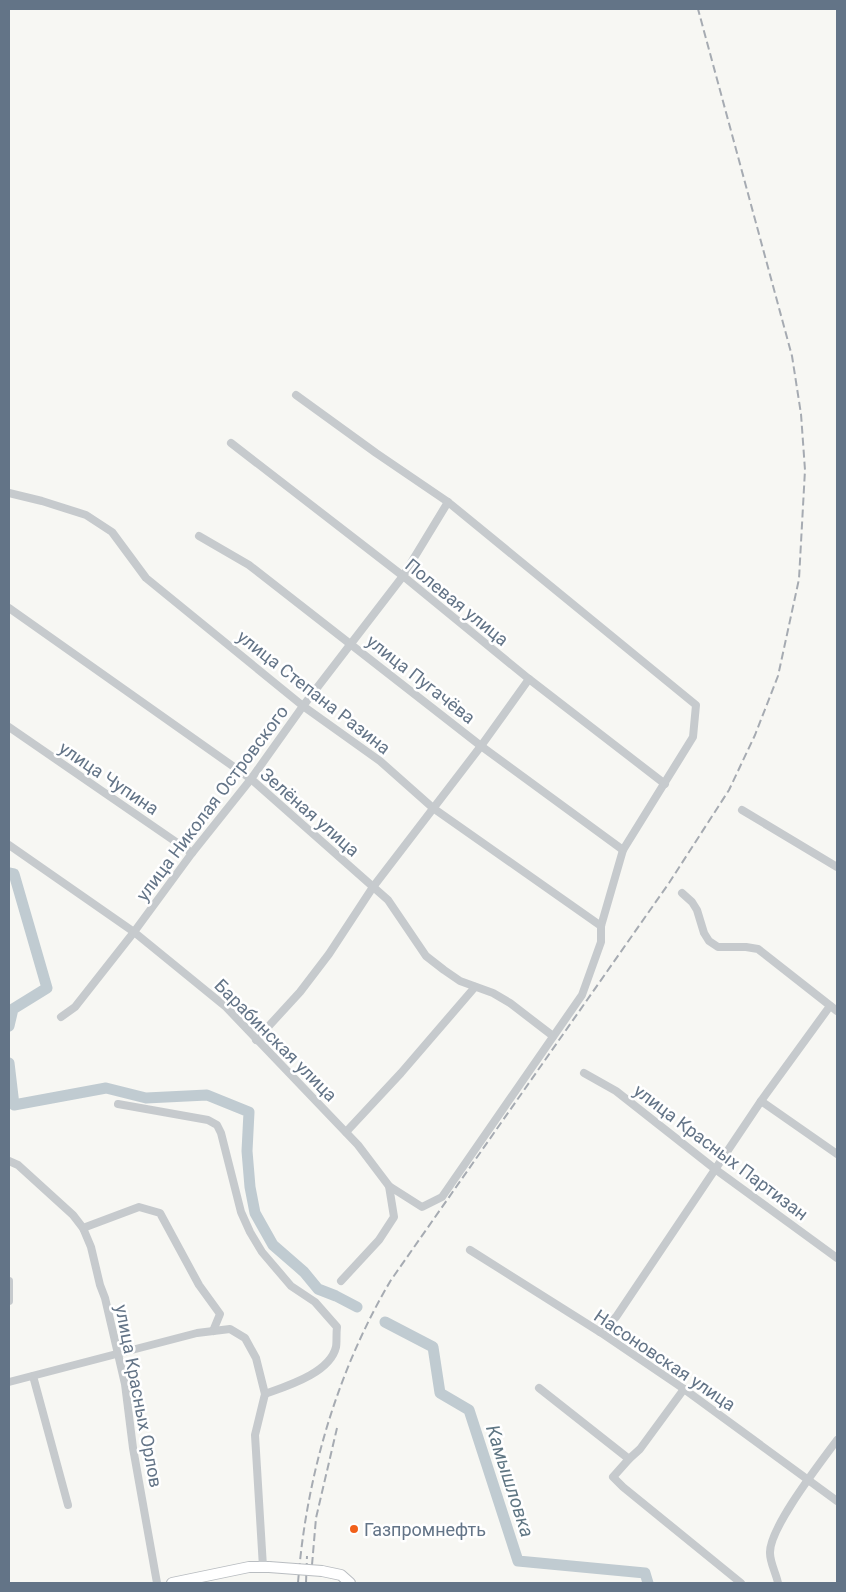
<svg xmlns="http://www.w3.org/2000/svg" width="846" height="1592" viewBox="0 0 846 1592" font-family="Roboto,sans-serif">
<rect width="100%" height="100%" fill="#f7f7f3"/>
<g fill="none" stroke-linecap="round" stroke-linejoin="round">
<g stroke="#c0cbd1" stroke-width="11">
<polyline points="9,873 14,874 47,988 13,1009 9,1026"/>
<polyline points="9,1063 14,1105 106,1088 146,1098 207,1095 249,1112 247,1151 250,1187 255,1213 273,1245 304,1272 318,1289 336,1296 357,1307"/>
<polyline points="385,1322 433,1347 440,1393 469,1410 518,1561 645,1573 648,1583"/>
</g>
<g stroke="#b9bdc1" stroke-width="12">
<g id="major">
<polyline points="322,1571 341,1575 350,1583"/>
<polyline points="172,1583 249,1567 269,1567"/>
</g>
</g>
<g stroke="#c6cacd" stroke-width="8">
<polyline points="296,395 376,453 448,502 696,705 693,737 623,850 601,926 601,942 582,995 442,1197 422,1207 389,1186"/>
<polyline points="231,443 403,576 529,679 665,784"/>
<polyline points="9,493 42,501 86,515 112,532 146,578 303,706 380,761 433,808 601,926"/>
<polyline points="199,536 249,565 481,746 623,850"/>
<polyline points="9,608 251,779 388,900 426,956 444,970 460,981 493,993 510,1003 553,1036"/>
<polyline points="9,727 192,853"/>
<polyline points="742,810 837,867"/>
<polyline points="9,845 134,932 226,1007 358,1145 389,1186 394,1217 379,1240 341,1281"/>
<polyline points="682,893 692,902 697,910 704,933 709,941 718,947 746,947 758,949 837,1011"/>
<polyline points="61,1017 75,1007 134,932 192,853 251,779 303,706 403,576 448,502"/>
<polyline points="256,1040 300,992 329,954 373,887 481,746 529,679"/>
<polyline points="584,1073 616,1091 715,1169 837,1258"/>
<polyline points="761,1101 837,1154"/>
<path d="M118,1104L208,1120L217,1125L221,1133L241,1212L250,1232L262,1252L291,1286L315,1302L337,1327C336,1334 337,1341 336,1347C330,1373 287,1386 265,1394"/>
<polyline points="346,1132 401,1073 475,987"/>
<polyline points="9,1161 18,1165 73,1215 83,1228 91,1247 100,1285 105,1298 125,1384 133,1448 157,1583"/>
<polyline points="83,1228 139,1207 160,1213 199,1285 220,1314 213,1331"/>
<polyline points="470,1250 600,1332 684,1389 837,1501"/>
<polyline points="9,1281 9,1301"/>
<polyline points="600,1332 616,1317 761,1101 830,1006"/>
<polyline points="33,1376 68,1505"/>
<polyline points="9,1382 197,1333 230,1329 245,1338 256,1358 265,1394 255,1435 263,1567"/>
<polyline points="539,1388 629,1459"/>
<polyline points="684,1389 640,1449 629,1459 613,1477 623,1487 741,1583"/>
<path d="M778,1583C776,1573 770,1563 770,1553C769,1528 821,1462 837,1440"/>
</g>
<use href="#major" stroke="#fff" stroke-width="10"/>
<g stroke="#a6abb2" stroke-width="2" stroke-dasharray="8 4" stroke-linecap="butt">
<polyline points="312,1565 316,1518 337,1428"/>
<path d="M298,1583C306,1477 337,1371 391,1280L669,883L729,790L755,735L778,676L799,579L805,470L801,414L792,356L698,9"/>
<polyline points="306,1583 307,1556"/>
</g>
<g stroke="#b9bdc1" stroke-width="12" stroke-linecap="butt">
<polyline id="major-bridge" points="269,1567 322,1571"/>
</g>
<use href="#major-bridge" stroke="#fff" stroke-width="10"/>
</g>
<circle fill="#f16019" stroke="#fff" stroke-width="2" cx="354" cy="1529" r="5"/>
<g text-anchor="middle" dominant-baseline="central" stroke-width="5" stroke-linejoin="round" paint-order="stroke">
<g font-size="18" fill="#637487" stroke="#fff">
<text transform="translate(457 602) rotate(39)">Полевая улица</text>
<text transform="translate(421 679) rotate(38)">улица Пугачёва</text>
<text transform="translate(314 692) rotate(38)">улица Степана Разина</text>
<text transform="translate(109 778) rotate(34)">улица Чупина</text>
<text transform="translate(212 803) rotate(-53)">улица Николая Островского</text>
<text transform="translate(310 812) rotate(41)">Зелёная улица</text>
<text transform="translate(276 1040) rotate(45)">Барабинская улица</text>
<text transform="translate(721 1152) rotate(37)">улица Красных Партизан</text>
<text transform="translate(665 1360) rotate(34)">Насоновская улица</text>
<text transform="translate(139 1396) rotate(79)">улица Красных Орлов</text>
</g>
<g font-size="18" fill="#637487" stroke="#fff" text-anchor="start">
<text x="364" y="1529">Газпромнефть</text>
</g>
<g font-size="19" font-style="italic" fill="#5f7683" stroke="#fff">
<text transform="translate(510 1481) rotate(72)">Камышловка</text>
</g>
</g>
<rect width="846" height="1592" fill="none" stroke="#637487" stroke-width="20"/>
</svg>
